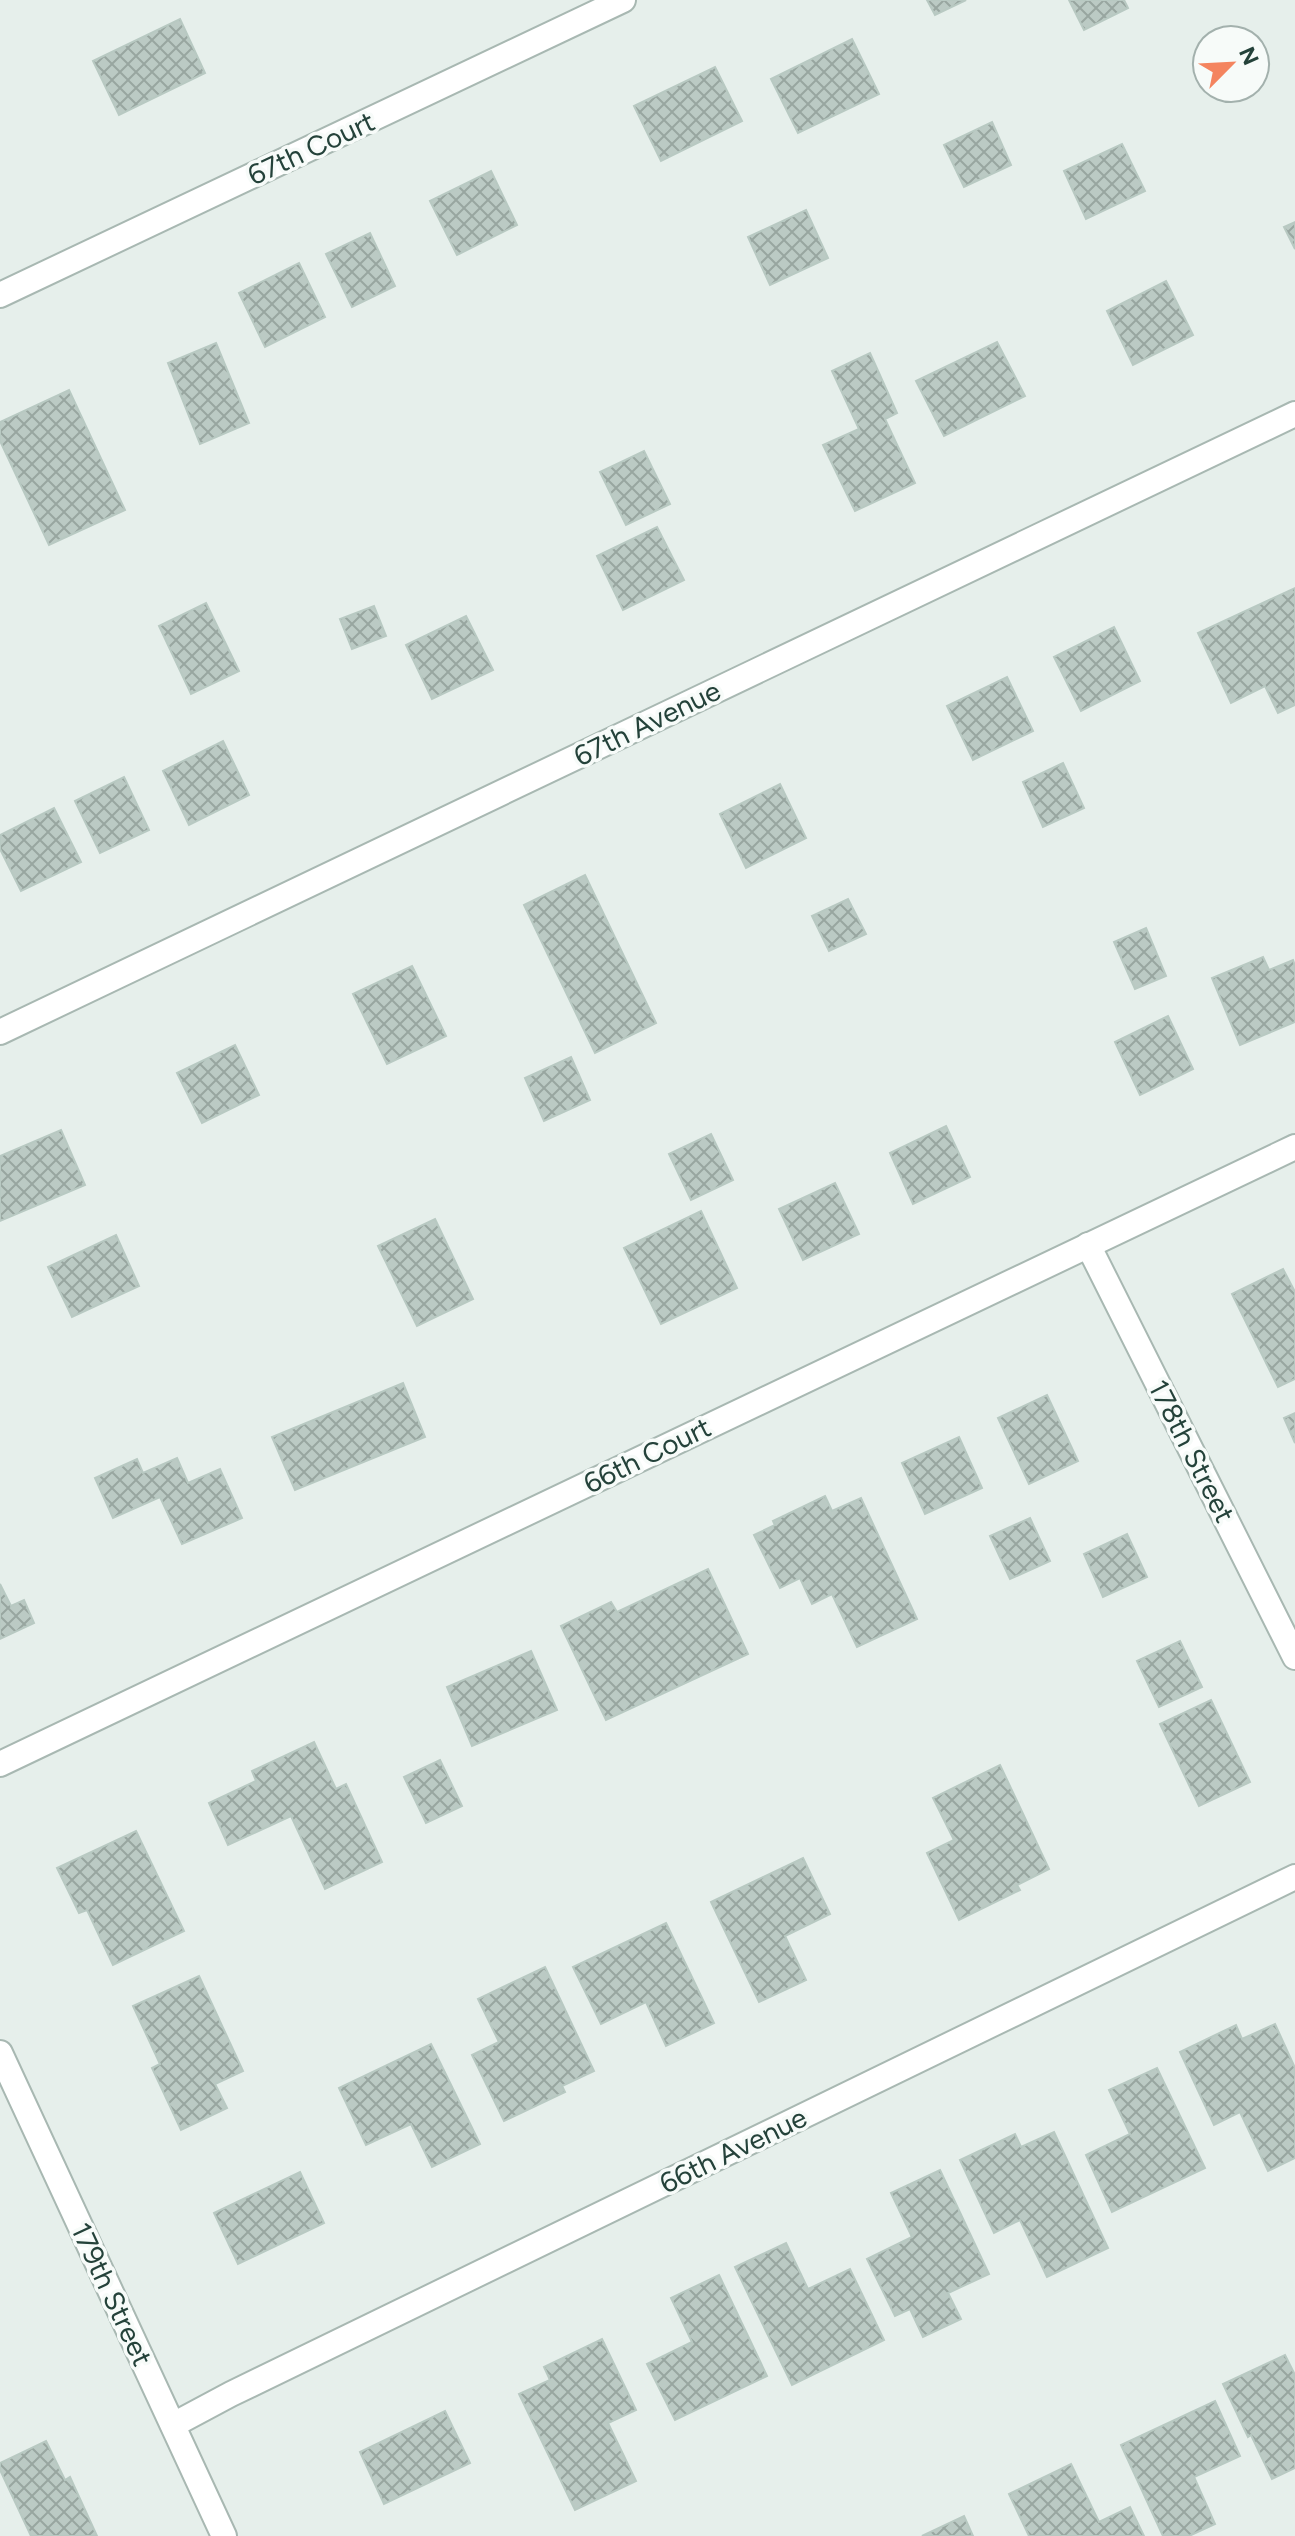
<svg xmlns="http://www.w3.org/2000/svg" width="1295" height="2536" viewBox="0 0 1295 2536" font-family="Figtree,sans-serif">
<defs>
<pattern id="building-cross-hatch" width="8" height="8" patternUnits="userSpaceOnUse" patternTransform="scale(2)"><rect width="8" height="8" fill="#bbcac4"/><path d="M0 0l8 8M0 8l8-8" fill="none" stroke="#98a6a0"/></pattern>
</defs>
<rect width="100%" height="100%" fill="#e6efeb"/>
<g fill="url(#building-cross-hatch)" stroke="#b8c9c2" stroke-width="2">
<polygon points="927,0 966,0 935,15"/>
<polygon points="1069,0 1124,0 1128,8 1084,30"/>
<polygon points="180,19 205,73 119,115 93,61"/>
<polygon points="852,39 879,94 798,133 771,79"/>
<polygon points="715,67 742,121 661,161 634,106"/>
<polygon points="992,122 1011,165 964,187 944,145"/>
<polygon points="1122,144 1145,191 1086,219 1064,171"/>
<polygon points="491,171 517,225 457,255 430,201"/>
<polygon points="806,210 828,258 770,285 748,237"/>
<polygon points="1295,222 1295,249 1284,227"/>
<polygon points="370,233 395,286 352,307 326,254"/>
<polygon points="299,263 325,317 265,347 239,293"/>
<polygon points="1166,281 1193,335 1133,365 1107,311"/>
<polygon points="997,342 1025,396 944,436 916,381"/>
<polygon points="216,343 249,423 200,444 168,363"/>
<polygon points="870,353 897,413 885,419 915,483 855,511 823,445 859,429 832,371"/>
<polygon points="69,390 125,510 49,545 0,441 0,422"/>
<polygon points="644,451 670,504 626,525 600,472"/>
<polygon points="657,527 684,580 623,610 597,556"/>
<polygon points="1295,588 1295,705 1278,713 1265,686 1231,703 1198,633"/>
<polygon points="206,603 239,671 191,694 159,626"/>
<polygon points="374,606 386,636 352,649 340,619"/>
<polygon points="466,616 493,670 432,699 406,645"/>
<polygon points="1114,627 1140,681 1081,711 1054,657"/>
<polygon points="1007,677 1033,731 973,760 947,706"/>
<polygon points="223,741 249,795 189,825 163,771"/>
<polygon points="1063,763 1084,808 1043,827 1023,782"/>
<polygon points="124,777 149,830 100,853 75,801"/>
<polygon points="780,784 806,838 746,868 720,814"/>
<polygon points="54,808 81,862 21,891 0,849 0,835"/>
<polygon points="585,875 656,1023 595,1053 524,905"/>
<polygon points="848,899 866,934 829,951 812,916"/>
<polygon points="1146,928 1166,976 1135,989 1114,942"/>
<polygon points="1263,957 1269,970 1293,960 1295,966 1295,1022 1240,1045 1212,978"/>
<polygon points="412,966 446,1036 387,1064 353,994"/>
<polygon points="1168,1016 1193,1069 1140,1095 1115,1042"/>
<polygon points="235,1045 259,1095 202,1123 177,1073"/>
<polygon points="571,1057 590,1100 544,1121 525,1078"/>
<polygon points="946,1126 970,1177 913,1204 890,1153"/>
<polygon points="61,1130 85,1185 0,1221 0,1156"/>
<polygon points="711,1134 733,1180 691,1200 669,1154"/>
<polygon points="835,1183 859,1234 803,1260 779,1209"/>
<polygon points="701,1211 737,1288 661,1324 624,1248"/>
<polygon points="435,1219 473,1299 417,1326 378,1246"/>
<polygon points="116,1235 139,1286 72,1317 48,1267"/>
<polygon points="1283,1269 1295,1292 1295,1379 1278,1387 1232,1294"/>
<polygon points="403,1383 425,1437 295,1490 272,1437"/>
<polygon points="1047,1395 1078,1461 1029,1484 998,1418"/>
<polygon points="1295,1413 1295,1443 1284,1418"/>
<polygon points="959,1437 982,1488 925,1514 902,1463"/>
<polygon points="177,1458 188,1483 220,1469 242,1518 182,1544 160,1497 113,1518 95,1478 137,1459 143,1473"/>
<polygon points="825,1496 832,1511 861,1498 917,1619 857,1647 832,1594 812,1604 800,1578 780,1588 754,1535 775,1525 773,1521"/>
<polygon points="1030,1518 1050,1561 1010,1579 990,1536"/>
<polygon points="1127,1534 1147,1577 1103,1597 1084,1554"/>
<polygon points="708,1569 748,1654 606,1720 561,1626 611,1602 617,1612"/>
<polygon points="0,1584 11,1606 24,1600 34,1623 0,1639"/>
<polygon points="1180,1641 1202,1687 1159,1707 1137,1661"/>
<polygon points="531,1651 557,1710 472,1746 447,1687"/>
<polygon points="1211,1700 1250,1782 1199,1806 1160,1724"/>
<polygon points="314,1742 336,1789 346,1784 382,1862 325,1889 291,1816 228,1845 209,1803 256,1781 252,1771"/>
<polygon points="440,1760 462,1806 426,1823 404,1777"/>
<polygon points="1000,1765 1049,1869 1017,1885 1020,1890 959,1920 927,1853 954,1840 933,1798"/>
<polygon points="136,1831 184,1931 113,1965 87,1910 79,1913 57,1868"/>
<polygon points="803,1858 830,1914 785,1936 806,1980 759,2002 711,1902"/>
<polygon points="666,1923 714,2023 666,2046 646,2002 601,2024 573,1967"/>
<polygon points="545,1967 594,2071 562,2086 565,2092 504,2121 472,2055 499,2042 478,1999"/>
<polygon points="199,1976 243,2071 215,2084 227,2108 181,2130 152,2068 160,2064 133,2006"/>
<polygon points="1275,2024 1295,2068 1295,2158 1268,2171 1240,2112 1214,2125 1180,2052 1236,2025 1242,2039"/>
<polygon points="431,2044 480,2144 432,2167 411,2124 366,2145 339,2088"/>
<polygon points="1157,2068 1205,2168 1112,2212 1086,2155 1130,2134 1109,2090"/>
<polygon points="1054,2132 1108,2248 1047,2277 1020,2220 994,2233 960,2160 1015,2134 1021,2147"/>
<polygon points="940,2170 989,2274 948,2293 961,2319 923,2337 910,2309 895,2316 867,2259 912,2237 891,2193"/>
<polygon points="300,2172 324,2223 238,2264 214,2213"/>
<polygon points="786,2243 808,2289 850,2269 884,2340 792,2385 735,2267"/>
<polygon points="719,2275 767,2376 675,2420 647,2364 692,2342 671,2298"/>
<polygon points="602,2339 636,2410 608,2423 636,2481 575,2510 519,2394 550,2380 544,2367"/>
<polygon points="1285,2355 1295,2375 1295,2468 1272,2479 1251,2435 1248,2437 1223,2384"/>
<polygon points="1215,2401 1240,2456 1194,2477 1215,2524 1189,2536 1163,2536 1121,2445"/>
<polygon points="445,2411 470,2463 384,2504 360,2452"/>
<polygon points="46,2441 65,2480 70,2477 97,2536 31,2536 0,2470 0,2463"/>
<polygon points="1071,2464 1099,2522 1130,2507 1144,2536 1029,2536 1009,2494"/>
<polygon points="964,2516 973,2536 922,2536"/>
</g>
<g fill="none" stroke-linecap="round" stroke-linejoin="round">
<g stroke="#a8b8b2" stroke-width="28">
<g id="minor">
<polyline points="0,295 623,0"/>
<polyline points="0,1032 1295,414"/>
<polyline points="1088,1245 1295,1657"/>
<polyline points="0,1764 1295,1147"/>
<polyline points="0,2053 224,2536"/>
<polyline points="173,2425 231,2394 1295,1877"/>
</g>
</g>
<use href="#minor" stroke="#fff" stroke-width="24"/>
</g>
<g text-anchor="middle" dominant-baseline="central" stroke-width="7" stroke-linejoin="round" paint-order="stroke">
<g font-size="28" fill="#24423a" stroke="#f7fbf9">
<text transform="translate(311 148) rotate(-25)">67th Court</text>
<text transform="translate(647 723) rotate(-26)">67th Avenue</text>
<text transform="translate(1192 1451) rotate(63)">178th Street</text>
<text transform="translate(647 1455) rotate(-26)">66th Court</text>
<text transform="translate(733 2150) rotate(-26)">66th Avenue</text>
<text transform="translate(112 2294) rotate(65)">179th Street</text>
</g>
</g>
<g transform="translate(1231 64) rotate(66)"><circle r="38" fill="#f7fbf9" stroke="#a3b1ad" stroke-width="2"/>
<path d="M0-6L14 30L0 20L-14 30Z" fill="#f4845f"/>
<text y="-12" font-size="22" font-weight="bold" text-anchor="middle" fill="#24423a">N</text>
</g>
</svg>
